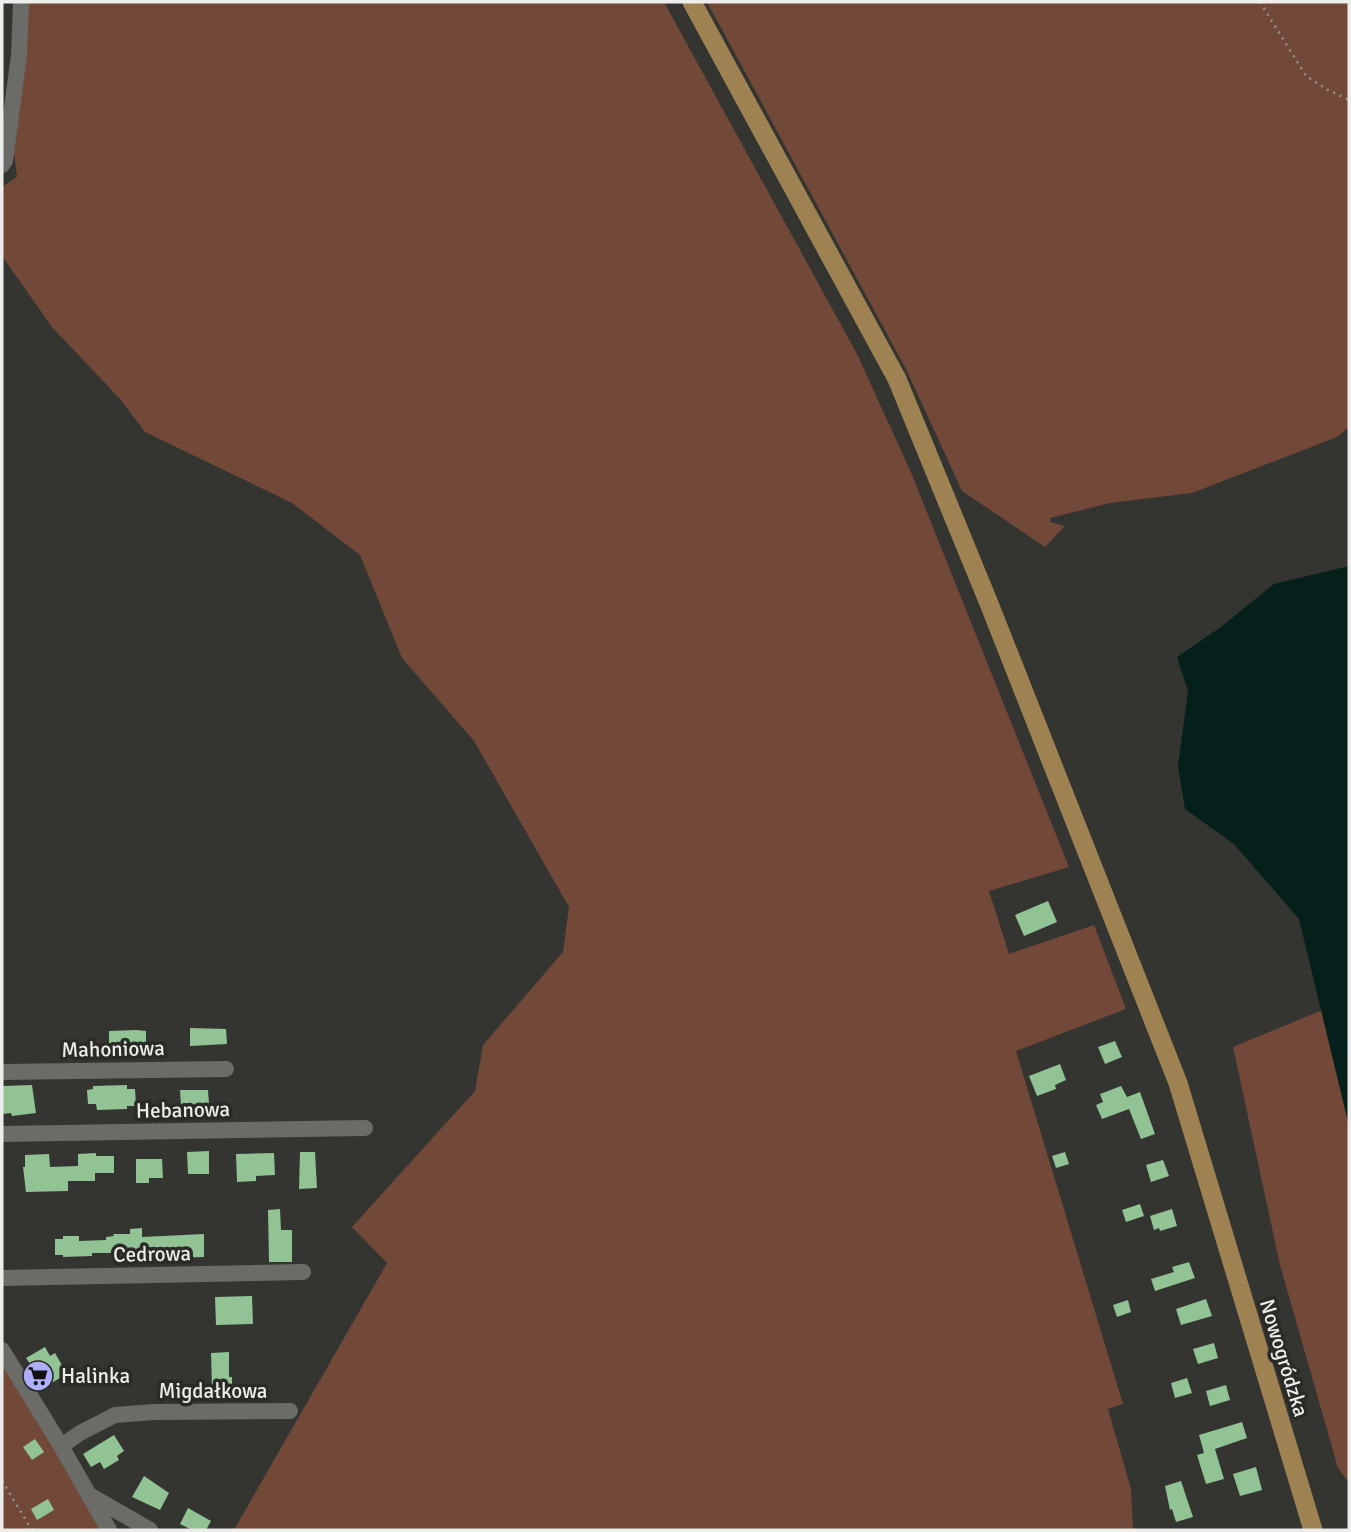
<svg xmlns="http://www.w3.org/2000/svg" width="1351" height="1532" viewBox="0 0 1351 1532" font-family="Signika,sans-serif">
<rect width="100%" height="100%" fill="#343431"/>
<g fill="#724838">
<polygon points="28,2 664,2 857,354 910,470 1069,867 989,891 1009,954 1094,925 1126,1009 1016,1051 1123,1404 1108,1409 1131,1489 1133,1530 234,1530 387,1263 352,1227 475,1091 483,1045 563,952 569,907 474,741 402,658 360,555 292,503 145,432 120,399 52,327 2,256 2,187 17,177 10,120"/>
<polygon points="707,2 1349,2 1349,427 1337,437 1192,493 1110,503 1050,518 1050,522 1065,526 1045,547 962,491 906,369"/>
<polygon points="1349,999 1349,1483 1338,1468 1280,1265 1233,1047"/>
<polygon points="2,1351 113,1530 2,1530"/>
</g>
<polygon fill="#05201b" points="1349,566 1349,1126 1299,919 1234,844 1185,809 1178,766 1188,691 1177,657 1221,627 1274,584"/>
<g fill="#91c394">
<polygon points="1048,901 1057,922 1024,936 1015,915"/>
<polygon points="190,1028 226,1029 227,1044 190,1046"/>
<polygon points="137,1030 146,1031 146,1046 109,1048 109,1031"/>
<polygon points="1115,1041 1122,1057 1105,1064 1098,1047"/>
<polygon points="1060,1064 1066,1080 1055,1085 1056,1089 1037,1096 1029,1076"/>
<polygon points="32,1085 36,1113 12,1116 11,1113 2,1114 2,1086"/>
<polygon points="127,1085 127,1089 135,1089 136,1106 127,1106 127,1109 97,1110 96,1104 88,1104 87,1090 93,1089 93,1086"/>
<polygon points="1121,1086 1127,1097 1140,1092 1155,1134 1141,1139 1129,1109 1102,1119 1096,1105 1103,1102 1100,1094"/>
<polygon points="180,1090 208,1090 209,1105 181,1106"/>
<polygon points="209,1151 209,1174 188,1174 187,1152"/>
<polygon points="300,1152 315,1152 317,1188 299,1189"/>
<polygon points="1065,1152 1069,1164 1056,1168 1052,1156"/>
<polygon points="96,1153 96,1156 114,1156 114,1173 95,1173 95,1181 68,1181 68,1191 26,1192 23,1167 25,1167 25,1155 49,1154 50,1167 78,1166 78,1154"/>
<polygon points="274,1153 275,1175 256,1176 256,1181 237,1182 236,1154"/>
<polygon points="136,1159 162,1159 163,1178 149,1178 149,1183 136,1183"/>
<polygon points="1163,1160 1169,1176 1151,1182 1146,1165"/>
<polygon points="1140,1204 1144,1216 1126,1222 1122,1210"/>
<polygon points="280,1209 281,1230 292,1230 292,1262 269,1262 268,1210"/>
<polygon points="1172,1209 1177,1226 1160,1231 1159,1228 1154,1230 1150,1216"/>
<polygon points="142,1228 142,1237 204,1234 204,1257 173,1258 173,1256 162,1257 162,1254 114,1255 114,1253 92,1253 92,1256 63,1257 63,1255 55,1255 55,1239 63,1239 63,1236 79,1236 79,1241 106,1240 106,1237 114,1236 113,1234 130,1234 130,1229"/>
<polygon points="1189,1262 1195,1278 1155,1291 1151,1279 1174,1272 1172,1267"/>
<polygon points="252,1296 253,1324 216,1325 215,1297"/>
<polygon points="1206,1299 1212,1316 1181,1325 1176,1309"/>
<polygon points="1128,1300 1131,1312 1117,1317 1113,1305"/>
<polygon points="1214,1343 1218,1358 1198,1364 1193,1349"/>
<polygon points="45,1347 50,1356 55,1353 67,1374 41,1389 29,1369 32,1367 26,1358"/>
<polygon points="229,1352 229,1377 232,1377 232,1389 212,1390 211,1353"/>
<polygon points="1187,1378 1192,1393 1175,1398 1171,1383"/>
<polygon points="1226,1385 1230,1400 1210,1406 1206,1391"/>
<polygon points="1242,1422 1247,1438 1215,1449 1224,1479 1206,1484 1197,1455 1204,1453 1199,1435"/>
<polygon points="114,1435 124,1451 117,1456 119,1460 104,1469 100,1462 91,1467 83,1454"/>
<polygon points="35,1439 44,1452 32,1460 23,1447"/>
<polygon points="1256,1467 1262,1490 1240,1496 1233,1474"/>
<polygon points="144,1476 169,1493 160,1510 132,1497"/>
<polygon points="1181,1481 1193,1517 1176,1522 1172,1509 1170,1510 1165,1486"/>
<polygon points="48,1499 54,1510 37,1520 31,1509"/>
<polygon points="188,1508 211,1521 206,1530 192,1530 180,1524"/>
</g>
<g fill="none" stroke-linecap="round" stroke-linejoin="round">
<g stroke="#939390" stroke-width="2.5" stroke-dasharray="2 5" stroke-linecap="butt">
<polyline points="1260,2 1306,76 1328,90 1349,100"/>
<polyline points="2,1481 32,1530"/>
</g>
<g stroke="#6b6b68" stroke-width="16">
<polyline points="2,165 5,161 19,55 21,2"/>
<polyline points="2,1072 226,1069"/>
<polyline points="2,1134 365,1128"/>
<polyline points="2,1278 303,1272"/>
<polyline points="2,1350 61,1446 109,1530"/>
<polyline points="61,1446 80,1433 115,1415 154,1412 290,1411"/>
<polyline points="91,1496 150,1530"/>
</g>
<polyline stroke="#9e8252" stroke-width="19" points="692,2 897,379 990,606 1178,1083 1313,1530"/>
</g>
<defs>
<g id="supermarket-disc" transform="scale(1.575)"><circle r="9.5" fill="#afaefa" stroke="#2a2a27"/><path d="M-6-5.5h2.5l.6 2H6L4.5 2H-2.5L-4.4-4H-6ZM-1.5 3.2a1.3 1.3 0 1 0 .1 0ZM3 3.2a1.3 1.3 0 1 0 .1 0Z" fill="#111"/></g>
</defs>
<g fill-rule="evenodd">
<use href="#supermarket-disc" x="38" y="1376"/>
</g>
<g text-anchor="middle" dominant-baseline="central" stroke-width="7" stroke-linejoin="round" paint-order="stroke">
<g font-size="21" fill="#ededeb" stroke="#2a2a27">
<text transform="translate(113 1049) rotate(-1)">Mahoniowa</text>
<text transform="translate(183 1110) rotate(-1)">Hebanowa</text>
<text transform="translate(152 1254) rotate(-1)">Cedrowa</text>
<text transform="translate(1284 1358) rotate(73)">Nowogródzka</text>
<text x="213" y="1391">Migdałkowa</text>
</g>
<g font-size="21" fill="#ededeb" stroke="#2a2a27" text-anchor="start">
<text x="61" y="1376">Halinka</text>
</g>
</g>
<rect width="1351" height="1532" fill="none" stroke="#ededeb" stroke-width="7"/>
</svg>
